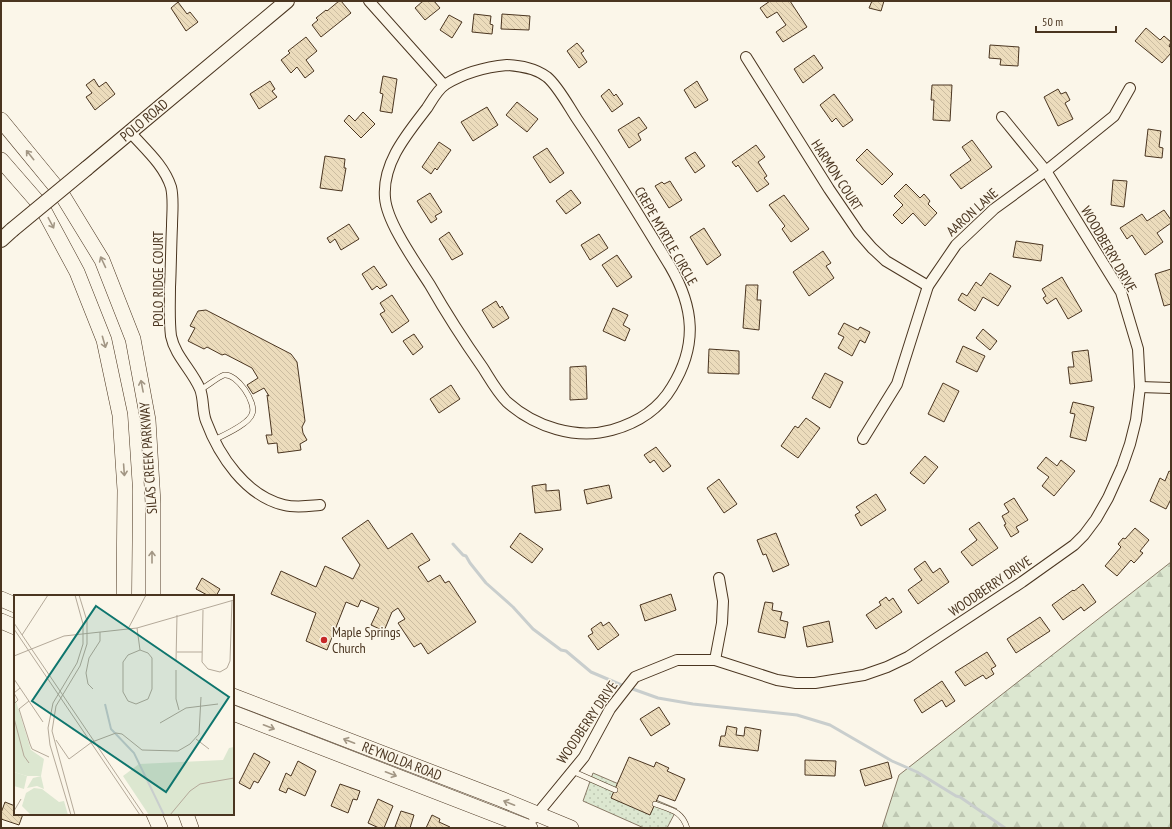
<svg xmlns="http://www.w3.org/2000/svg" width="1172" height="829" viewBox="0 0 1172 829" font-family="'PT Sans Narrow',sans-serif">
<defs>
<pattern id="forest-firs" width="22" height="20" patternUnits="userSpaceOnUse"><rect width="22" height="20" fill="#dce7d0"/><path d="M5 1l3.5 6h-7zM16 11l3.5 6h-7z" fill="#bec7b2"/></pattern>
<pattern id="garden-dots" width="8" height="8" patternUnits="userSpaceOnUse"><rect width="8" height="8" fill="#dce7d0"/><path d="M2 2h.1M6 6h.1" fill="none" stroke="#bec7b2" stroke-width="1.8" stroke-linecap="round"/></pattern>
<pattern id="building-back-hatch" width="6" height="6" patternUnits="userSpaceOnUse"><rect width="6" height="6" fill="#ecdcbc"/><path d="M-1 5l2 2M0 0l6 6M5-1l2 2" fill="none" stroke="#ccbda1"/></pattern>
</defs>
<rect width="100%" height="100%" fill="#fbf6e9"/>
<polygon fill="url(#forest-firs)" stroke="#887966" points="1171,562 1171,828 882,828 899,775"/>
<polygon fill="url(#garden-dots)" stroke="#887966" points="593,773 677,809 667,828 644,828 583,801"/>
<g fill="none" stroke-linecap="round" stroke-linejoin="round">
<g stroke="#c9cecd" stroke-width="3">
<polyline points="453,544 463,555 466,556 470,563 486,583 513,607 533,629 561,650 566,651 591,672 624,686"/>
<polyline points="630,688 658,698 693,704 797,715 830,725 892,761 917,772 956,796 960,797 1005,828"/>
</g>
</g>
<g fill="url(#building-back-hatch)" stroke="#4a3520">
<polygon points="339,1 341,1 351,13 321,37 312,25 318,20 316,18 326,10 327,11"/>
<polygon points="423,1 434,1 440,8 425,20 415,8"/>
<polygon points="770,1 790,1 807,27 783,42 776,32 786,25 777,12 767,18 760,8"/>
<polygon points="872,1 884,1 881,11 869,8"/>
<polygon points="178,2 187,14 190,12 198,22 186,31 171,8"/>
<polygon points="474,14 491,16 490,24 493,25 492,34 472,32"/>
<polygon points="502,14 530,16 529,30 501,29"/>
<polygon points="449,15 462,22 452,38 440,30"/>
<polygon points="1146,28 1160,40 1164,36 1171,42 1169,46 1171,48 1171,53 1162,63 1135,41"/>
<polygon points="306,37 317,51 306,60 314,71 305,78 297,67 291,73 281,60 290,53 288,51"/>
<polygon points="577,43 584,51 581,53 587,62 579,68 567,51"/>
<polygon points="990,45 1019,47 1018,66 1000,65 1001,59 989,58"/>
<polygon points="814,55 823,68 803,83 794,69"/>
<polygon points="383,76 397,79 392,113 380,111 383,94 380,93"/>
<polygon points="94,79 99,87 106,82 115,94 95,110 86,97 92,93 86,85"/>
<polygon points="270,81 275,89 272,91 277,97 259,109 250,94"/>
<polygon points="697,81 708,100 695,108 684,90"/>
<polygon points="932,85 952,85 950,121 933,120 934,100 931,100"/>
<polygon points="609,89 614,96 616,94 623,104 612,112 601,96"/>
<polygon points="1058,89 1061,94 1066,92 1070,100 1065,103 1073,119 1058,126 1044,97"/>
<polygon points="834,94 853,120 843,127 836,118 832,122 820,105"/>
<polygon points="517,102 538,119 527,132 506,115"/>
<polygon points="487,107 498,125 473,141 461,122"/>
<polygon points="363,112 375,124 361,138 344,121 349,115 355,121"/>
<polygon points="639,117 647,128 638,134 641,140 629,148 618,130"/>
<polygon points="1148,129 1161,131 1159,147 1163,148 1162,158 1145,156"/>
<polygon points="972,140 992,167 961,189 950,175 971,160 962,147"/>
<polygon points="439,142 451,150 437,170 435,168 431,174 422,167"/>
<polygon points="756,145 765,157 758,162 767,176 764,178 769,184 757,192 738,165 736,167 732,162"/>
<polygon points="547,148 564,173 550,183 533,157"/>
<polygon points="867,149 893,174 882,185 856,160"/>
<polygon points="695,152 705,166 695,173 685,158"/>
<polygon points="325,156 345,159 344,168 346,168 342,191 320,188"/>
<polygon points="1113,180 1127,181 1124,207 1111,205"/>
<polygon points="670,181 682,200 669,208 655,186 662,182 664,184"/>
<polygon points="906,184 920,198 924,194 930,201 928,204 937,213 925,226 913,213 902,224 893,215 903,205 894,196"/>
<polygon points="571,190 581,203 566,214 556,201"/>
<polygon points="430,193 442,212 435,216 437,219 431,223 417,201"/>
<polygon points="784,195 809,229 791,242 782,229 785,226 769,205"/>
<polygon points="1164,210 1171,220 1171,223 1157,233 1163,242 1145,255 1132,235 1127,239 1120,228 1142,214 1147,221"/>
<polygon points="349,224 359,239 341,250 335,239 330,243 327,238"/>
<polygon points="704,228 721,255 707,265 690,237"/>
<polygon points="449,232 463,254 452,260 439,239"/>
<polygon points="599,234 608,248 590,260 581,245"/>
<polygon points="1016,241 1043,245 1041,261 1013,257"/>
<polygon points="823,251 831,263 826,266 834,278 809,296 793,272"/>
<polygon points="617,255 632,277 617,287 602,265"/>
<polygon points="374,266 387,285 380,289 377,286 372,290 362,274"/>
<polygon points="1171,269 1171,304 1164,306 1155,274"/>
<polygon points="990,273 1011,286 998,306 983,297 975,311 958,300 962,293 967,296 976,282 981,286"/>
<polygon points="1062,277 1082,311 1068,319 1056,298 1047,304 1043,298 1046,296 1042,289"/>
<polygon points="746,285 758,285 757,300 761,300 759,330 743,328"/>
<polygon points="392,295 409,321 392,333 380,314 385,311 380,303"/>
<polygon points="496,301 500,308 502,306 509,318 493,328 482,310"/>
<polygon points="613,308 628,315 623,325 630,329 625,341 603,331"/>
<polygon points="206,310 291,354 297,362 305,421 302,427 303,433 307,440 300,444 301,450 278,453 277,443 268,444 266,435 272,435 267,395 269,396 264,388 253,394 247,385 258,378 252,368 225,354 222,355 207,347 204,349 188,341 195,328 190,326 198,311"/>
<polygon points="844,323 858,330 860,327 870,332 865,343 860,340 852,356 838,348 844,337 838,334"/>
<polygon points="983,329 997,341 990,350 976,338"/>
<polygon points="414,334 423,347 413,355 403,341"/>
<polygon points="963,346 985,356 977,372 956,362"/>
<polygon points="709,349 739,351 739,374 708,373"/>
<polygon points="1088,350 1092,381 1070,384 1068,367 1074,367 1072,352"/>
<polygon points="586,366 587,399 570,400 570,367"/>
<polygon points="825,373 843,382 830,408 812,398"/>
<polygon points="943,383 959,391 944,422 928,414"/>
<polygon points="451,385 460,399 439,413 430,399"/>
<polygon points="1073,402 1094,407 1086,441 1070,437 1075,414 1070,413"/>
<polygon points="806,418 820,428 798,458 781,446 795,426 798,428"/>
<polygon points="656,447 671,466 663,472 654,460 650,463 644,455"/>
<polygon points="925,456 938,467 924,484 910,473"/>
<polygon points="1046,457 1057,466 1061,460 1075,471 1054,496 1042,486 1049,477 1037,468"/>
<polygon points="1169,471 1171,472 1171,499 1166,509 1150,501 1160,478 1165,481"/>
<polygon points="719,479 737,504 724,513 707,488"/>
<polygon points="546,484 546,491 559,490 561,510 535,513 532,486"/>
<polygon points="609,485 612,498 587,504 584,490"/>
<polygon points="876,494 886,510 861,526 855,515 860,512 856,507"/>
<polygon points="1014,498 1028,520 1016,527 1019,532 1011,537 1004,525 1006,524 1002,516 1009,512 1004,504"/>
<polygon points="368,520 388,549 412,533 430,560 418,567 428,582 440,575 445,583 449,581 476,622 428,654 421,643 414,647 398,623 405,619 398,608 392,612 384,631 371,625 379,608 361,600 358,607 346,602 327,650 306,641 316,613 271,594 281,571 316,587 325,566 353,579 360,565 342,538"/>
<polygon points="979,522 998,548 972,566 961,552 977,540 969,529"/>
<polygon points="1135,528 1149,540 1140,551 1143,553 1134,563 1131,560 1117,576 1105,566 1121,547 1118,544 1123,538 1125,539"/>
<polygon points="520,533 543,549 532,563 510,547"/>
<polygon points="776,533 789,565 773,572 766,554 763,555 757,540"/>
<polygon points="925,561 933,573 940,568 949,582 918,604 908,590 922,580 914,569"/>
<polygon points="202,578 220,589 216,596 209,596 196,589"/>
<polygon points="1083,584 1096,602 1084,611 1081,607 1063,620 1052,605 1073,590 1074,591"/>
<polygon points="671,594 676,610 645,621 640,605"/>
<polygon points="886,597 889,601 893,598 902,612 876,629 866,615 881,605 879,602"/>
<polygon points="765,602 773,603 772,610 782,612 780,620 788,622 785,638 758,632"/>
<polygon points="1040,617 1050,631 1016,653 1007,639"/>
<polygon points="829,621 833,642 807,647 803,627"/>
<polygon points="601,622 603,626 609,622 619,635 598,650 588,636 593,633 591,629"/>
<polygon points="987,652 996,666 991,669 994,674 986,679 983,675 965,686 955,672"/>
<polygon points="942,681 955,701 946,707 942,700 922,713 914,700"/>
<polygon points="659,707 670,724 651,736 640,719"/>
<polygon points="727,726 737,728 736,735 744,736 745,727 761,730 758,751 719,746 721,736 725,736"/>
<polygon points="254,753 270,762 258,783 254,781 250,789 239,783"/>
<polygon points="629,757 654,767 656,762 669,768 667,771 685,779 675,801 659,795 650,815 611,798"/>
<polygon points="805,760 836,761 835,776 805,775"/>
<polygon points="298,761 316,771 305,796 288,788 286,793 279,790 286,773 291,776"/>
<polygon points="888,762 892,778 865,786 860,770"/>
<polygon points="340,784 360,791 357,800 353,799 348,813 331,806"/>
<polygon points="378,799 393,806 384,828 379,828 368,823"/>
<polygon points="5,802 15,806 15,814 23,814 19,825 1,819 1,813"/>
<polygon points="401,811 414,815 410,828 400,828 395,827"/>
<polygon points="432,815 440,819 439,822 450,827 449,828 426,828"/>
</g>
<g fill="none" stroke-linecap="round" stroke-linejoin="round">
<g stroke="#4a3520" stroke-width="6">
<g id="service">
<path d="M200,390C206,387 218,377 224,375C237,373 257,403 252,414C249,424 224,435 214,440"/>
<polyline points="572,771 615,790"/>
<path d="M655,804C671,810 682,811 687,828"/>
</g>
</g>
<g stroke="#4a3520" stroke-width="12">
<g id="minor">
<polyline points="369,1 444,85"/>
<polyline points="746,57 829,189 859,233 872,248 886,261 928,286"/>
<path d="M507,65C521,66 535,68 547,77C558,86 569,107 577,119C610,167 640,217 670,266C694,307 698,345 672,387C659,409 637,423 612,430C576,440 535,427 507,402C497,392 490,379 483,368C464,341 446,313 430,285C416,263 387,223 385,198C382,163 407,134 427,108C432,100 438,89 446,84C464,73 486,67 507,65Z"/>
<path d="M130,132C145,149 164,165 171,187C174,199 172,214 172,226C171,247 171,267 170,287C170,303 169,320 171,336C175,356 192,370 200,389C204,399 202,411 206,421C219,456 246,496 284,505C296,508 308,506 320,505"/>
<polyline points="1140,387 1171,388"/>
<polyline points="863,439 897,384 928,286 956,245 994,209 1046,171 1114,116 1130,88"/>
<polyline points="715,660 722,623 723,601 719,578"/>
<polyline points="534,818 584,757 610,709 635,677 677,660 715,660 777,680 796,683 815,683 864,675 887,667 908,657 1022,582 1074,545 1084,535 1096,519 1108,498 1122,467 1130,444 1136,420 1140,387 1138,349 1121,292 1046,171 1002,117"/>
</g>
</g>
<g stroke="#4a3520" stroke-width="16">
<g id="secondary">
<polyline points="87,168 287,1"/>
<polyline points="1,240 12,230"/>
</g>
</g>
<g stroke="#4a3520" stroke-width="16">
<g id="primary">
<polyline points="1,120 61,193 102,260 133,339 148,420 153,503 153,596"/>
<polyline points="1,160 42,207 77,272 104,340 120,415 125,490 124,596"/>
<polyline points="1,599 15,605"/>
<polyline points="1,621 15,627"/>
<polyline points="233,696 501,799 571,828"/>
<polyline points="233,713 530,828"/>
<polyline points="154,814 160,828"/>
<polyline points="186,814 191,828"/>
</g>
</g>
<use href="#service" stroke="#fbf6e9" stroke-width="5"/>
<use href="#minor" stroke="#fbf6e9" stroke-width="10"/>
<use href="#secondary" stroke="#fbf6e9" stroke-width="14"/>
<use href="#primary" stroke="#fbf6e9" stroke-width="15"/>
<g stroke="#4a3520" stroke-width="16" stroke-linecap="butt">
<polyline id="secondary-bridge" points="12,230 87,168"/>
</g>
<use href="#secondary-bridge" stroke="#fbf6e9" stroke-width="14"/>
</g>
<defs><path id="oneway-shaft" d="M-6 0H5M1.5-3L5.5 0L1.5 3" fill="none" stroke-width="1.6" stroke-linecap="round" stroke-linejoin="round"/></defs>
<g stroke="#a29684">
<use href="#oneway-shaft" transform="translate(30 155) rotate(-129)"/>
<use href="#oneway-shaft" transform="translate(51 223) rotate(62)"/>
<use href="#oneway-shaft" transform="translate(103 262) rotate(-115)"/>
<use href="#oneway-shaft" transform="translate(104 342) rotate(74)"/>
<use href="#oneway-shaft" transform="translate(142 386) rotate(-101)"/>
<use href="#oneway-shaft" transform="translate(124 470) rotate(86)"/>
<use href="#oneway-shaft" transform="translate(152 557) rotate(-90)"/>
<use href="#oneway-shaft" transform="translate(269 727) rotate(21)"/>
<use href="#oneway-shaft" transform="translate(349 741) rotate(-159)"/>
<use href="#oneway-shaft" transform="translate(391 774) rotate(21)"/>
<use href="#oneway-shaft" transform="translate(509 803) rotate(-158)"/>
</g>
<circle fill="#c62828" stroke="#fbf6e9" stroke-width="1.5" cx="324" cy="640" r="4"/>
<g text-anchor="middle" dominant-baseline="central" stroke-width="3" stroke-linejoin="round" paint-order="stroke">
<g font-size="14" fill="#4a3520" stroke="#fbf6e9">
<text transform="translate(144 120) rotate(-40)">POLO ROAD</text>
<text transform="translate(837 175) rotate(57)">HARMON COURT</text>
<text transform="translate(972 212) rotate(-42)">AARON LANE</text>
<text transform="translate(666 236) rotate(60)">CREPE MYRTLE CIRCLE</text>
<text transform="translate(1109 249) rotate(60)">WOODBERRY DRIVE</text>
<text transform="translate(158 279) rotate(-90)">POLO RIDGE COURT</text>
<text transform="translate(148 458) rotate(-94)">SILAS CREEK PARKWAY</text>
<text transform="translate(990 586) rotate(-34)">WOODBERRY DRIVE</text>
<text transform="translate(587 722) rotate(-56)">WOODBERRY DRIVE</text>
<text transform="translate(402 761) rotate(21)">REYNOLDA ROAD</text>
</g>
<g font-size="14" fill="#4a3520" stroke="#fbf6e9" text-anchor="start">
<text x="332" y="632">Maple Springs<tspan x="332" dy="16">Church</tspan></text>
</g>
</g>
<g transform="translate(14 595)">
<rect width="220" height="220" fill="#fbf6e9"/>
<path d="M0,177L13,181L10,194L0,191ZM27,181L30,194L23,191L13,193L19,183Z" fill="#dce7d0"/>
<path d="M0,100L17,155L30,164L27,181H13L0,177ZM220,152V220H135L109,181L125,169L209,165L215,153ZM20,193L28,194L45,207L50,206L54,220H17L8,211L12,198Z" fill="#dce7d0"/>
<path fill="none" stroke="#c9cecd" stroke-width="2" d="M91,109L97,134L120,158L150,220"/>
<path fill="none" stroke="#b4a999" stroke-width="1" d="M189,15L188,67L194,74L206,77L213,73L216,66L218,5M0,28L130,220M123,33L126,55M0,34L126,220M114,34L132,0M8,40L34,0M126,55L134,58L138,63V94L134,104L122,109L114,106L109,97V67L114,60ZM163,57H188M0,61L50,41L123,33L220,5M162,66L163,20M162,75V104L165,115M0,84L29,127M79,94L74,89L72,78L75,63L86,46V37M15,106L5,114L16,149L18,154L35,162M0,109L4,105L0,98L6,93M0,123L10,161L15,168M146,128L172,113L204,109M182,144L195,154M42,145L55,164L78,147L102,138L108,139L128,155L164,156L176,149L185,139L187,102M0,216L7,204M57,220L36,150L34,133L39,108L63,68L69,49V29L61,0M61,220L38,136L42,111L66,71L73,49V26L65,0M156,220L176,196L186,189L220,183"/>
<path fill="#0f766e" fill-opacity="0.15" stroke="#0f766e" stroke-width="2" d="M82,11L215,102L152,197L18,106Z"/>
<rect width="220" height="220" fill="none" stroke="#4a3520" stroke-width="2"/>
</g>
<rect width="1172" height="829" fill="none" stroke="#4a3520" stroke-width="4"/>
<path d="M1036 26v6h80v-6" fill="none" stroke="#4a3520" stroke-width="2"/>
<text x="1042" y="26" font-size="12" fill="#4a3520" stroke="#fbf6e9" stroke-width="3" paint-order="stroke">50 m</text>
</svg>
